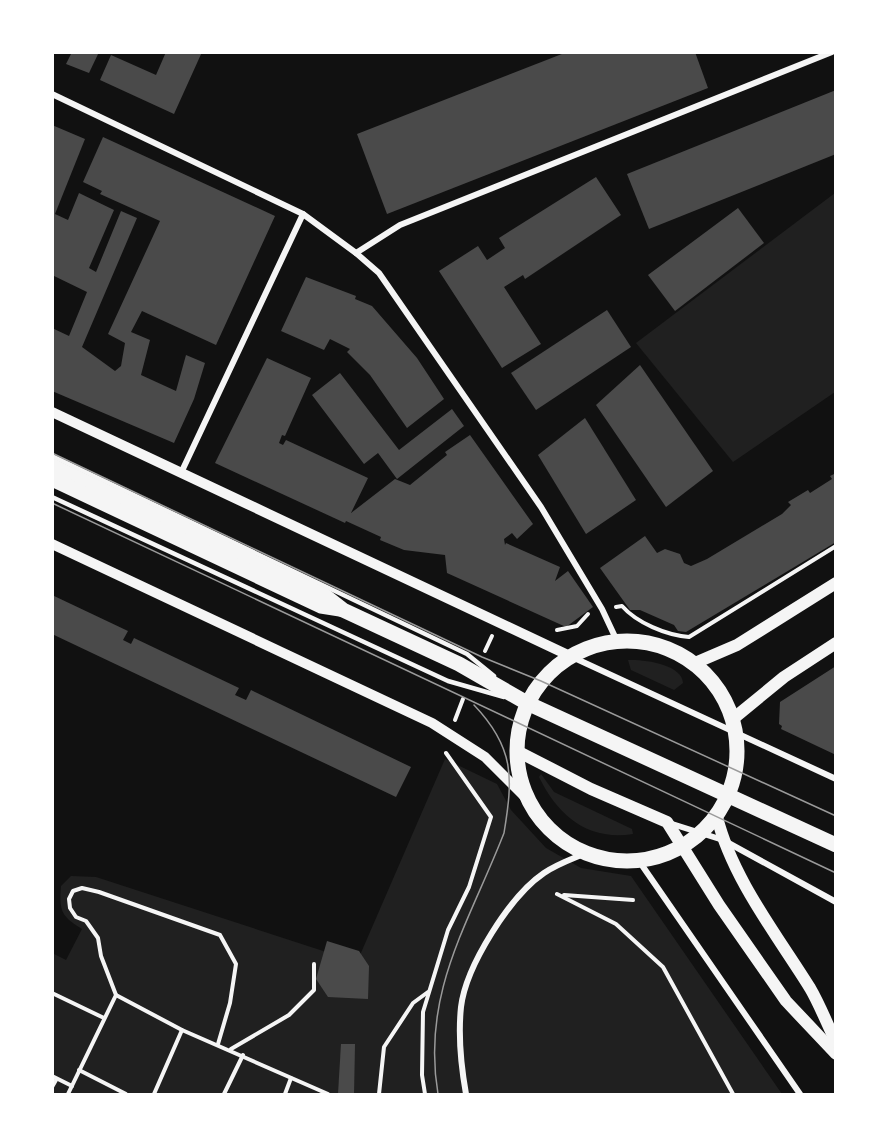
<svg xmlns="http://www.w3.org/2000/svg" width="888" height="1147" viewBox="0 0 888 1147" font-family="'Roboto Condensed',sans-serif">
<rect width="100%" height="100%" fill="#111"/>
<g fill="#202020">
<polygon points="835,193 835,392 733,462 636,343"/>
<path d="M628,660C643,659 682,664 683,683L674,690L631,670Z"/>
<path d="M445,759L497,784L511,810L546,848L581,868L631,876L782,1094H53L52,953L66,960L82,929C61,916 59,911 61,886L71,876L96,877L357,962Z"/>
<path d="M541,774L554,792L632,829L633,834C588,841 558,816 539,777Z"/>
</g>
<g fill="#4a4a4a">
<polygon points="72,52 99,52 89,73 66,64"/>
<polygon points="166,52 202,52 174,114 100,80 111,55 156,75"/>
<polygon points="567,52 695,52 708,88 387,214 357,134"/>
<polygon points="836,90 836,154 649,229 627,174"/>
<polygon points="52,125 85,139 55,214 68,220 79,193 114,210 89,268 96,272 121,211 137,218 82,347 115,371 121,366 125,343 108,334 160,221 100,194 102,191 83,182 103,137 275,216 216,345 142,311 131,332 150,340 141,375 176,391 186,355 205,363 194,399 174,443 52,391 52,328 69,336 87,292 52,275"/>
<polygon points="596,177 621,215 525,279 523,275 504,287 541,344 502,368 439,271 478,246 487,260 505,248 499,238"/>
<polygon points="738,208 764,243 675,311 648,275"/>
<polygon points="306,277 356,296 355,299 372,306 417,358 444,399 407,428 370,375 347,352 350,349 330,339 324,350 281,331"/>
<polygon points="607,310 631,347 536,410 511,373"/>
<polygon points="267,358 311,378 285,436 282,435 279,443 283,445 286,440 368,478 351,513 395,479 410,485 447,455 445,452 470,435 533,524 517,539 512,533 504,539 505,545 506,543 560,567 555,581 568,571 593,607 566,627 447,573 445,555 404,550 380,540 381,537 346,521 345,523 215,463"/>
<polygon points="640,365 713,471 666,507 596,405"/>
<polygon points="340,373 399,450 452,409 464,426 397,479 378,453 364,464 312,395"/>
<polygon points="585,418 636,500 586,534 538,455"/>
<polygon points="836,473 836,542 686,632 678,631 674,625 640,610 630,610 600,568 645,536 657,553 665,549 680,554 684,563 691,566 707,559 782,514 791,505 788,502 808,490 810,493 832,479 830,476"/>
<polygon points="52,595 128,631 123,640 131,644 134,638 239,688 235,695 246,700 251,690 411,767 396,797 52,634"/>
<polygon points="836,666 836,755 781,729 782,726 779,724 780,702"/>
<polygon points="327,941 359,951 369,966 368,999 328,997 316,979"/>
<polygon points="341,1044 355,1044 354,1094 338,1094"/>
</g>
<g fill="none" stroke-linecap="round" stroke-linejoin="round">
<g stroke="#f5f5f5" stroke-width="4">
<path d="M616,607L622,606C637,623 666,635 689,637L836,546"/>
<polyline points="557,630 577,626 588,614"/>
<polyline points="485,651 492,636"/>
<polyline points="455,720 463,699"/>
<polyline points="557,894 616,924 663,967 733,1094"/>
<polyline points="564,895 633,900"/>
<polyline points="52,993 104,1018"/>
<polyline points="116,995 101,956 98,938 86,921 76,917 70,908 69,899 73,891 82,888 99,892 220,935 236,964 230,1003 218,1044"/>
<polyline points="231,1049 289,1015 314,990 314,964"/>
<polyline points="79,1070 126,1094"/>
<polyline points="52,1076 72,1086"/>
<polyline points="52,1087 56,1080"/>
<polyline points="68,1094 116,995 182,1030 328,1094"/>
<polyline points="154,1094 182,1030"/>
<polyline points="224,1094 243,1055"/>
<polyline points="285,1094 291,1078"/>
<polyline points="379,1094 384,1047 413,1003 428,992"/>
<polyline points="425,1094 422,1075 423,1012 448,930 469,887 491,817 446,753"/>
</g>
<g stroke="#f5f5f5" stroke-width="4.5">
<polyline points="52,456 467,654 494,676"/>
<polyline points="52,497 448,681 504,697"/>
</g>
<g stroke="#f5f5f5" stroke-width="6">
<polyline points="52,94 303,214 356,253 379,273 541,507 602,609 617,641"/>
<polyline points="356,253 400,225 832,52"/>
<polyline points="181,473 303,214"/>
<polyline points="570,656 836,779"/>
<polyline points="669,823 723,840 836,902"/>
<polyline points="639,861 800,1094"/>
<path d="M466,1094C461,1066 458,1036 461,1007C466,966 510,896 544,873C557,864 572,859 586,853"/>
</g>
<g stroke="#f5f5f5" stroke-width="10">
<polyline points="52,412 570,656"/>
<polyline points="52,544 432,723 485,757 528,800"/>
</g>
<g stroke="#f5f5f5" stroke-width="12">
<polyline points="695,663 737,645 836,583"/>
<polyline points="734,718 784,677 836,643"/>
<polyline points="517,751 591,789 667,822 719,905 786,1001 836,1054"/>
<path d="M717,817C732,878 777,935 810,988C820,1005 827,1024 836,1042"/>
</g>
<g stroke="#f5f5f5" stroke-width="15">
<polyline points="52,466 325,596 343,610 459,664 527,703 836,845"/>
<polyline points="52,479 321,606 340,609"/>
<circle cx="627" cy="751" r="110"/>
</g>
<g stroke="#9a9a9a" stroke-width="1.5">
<polyline points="52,453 482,657 541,681 836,816"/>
<polyline points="52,503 836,873"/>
<path d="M438,1094C421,993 469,923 504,833C513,778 515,748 474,705"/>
</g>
</g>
<rect width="888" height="1147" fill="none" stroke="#ffffff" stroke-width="108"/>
</svg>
